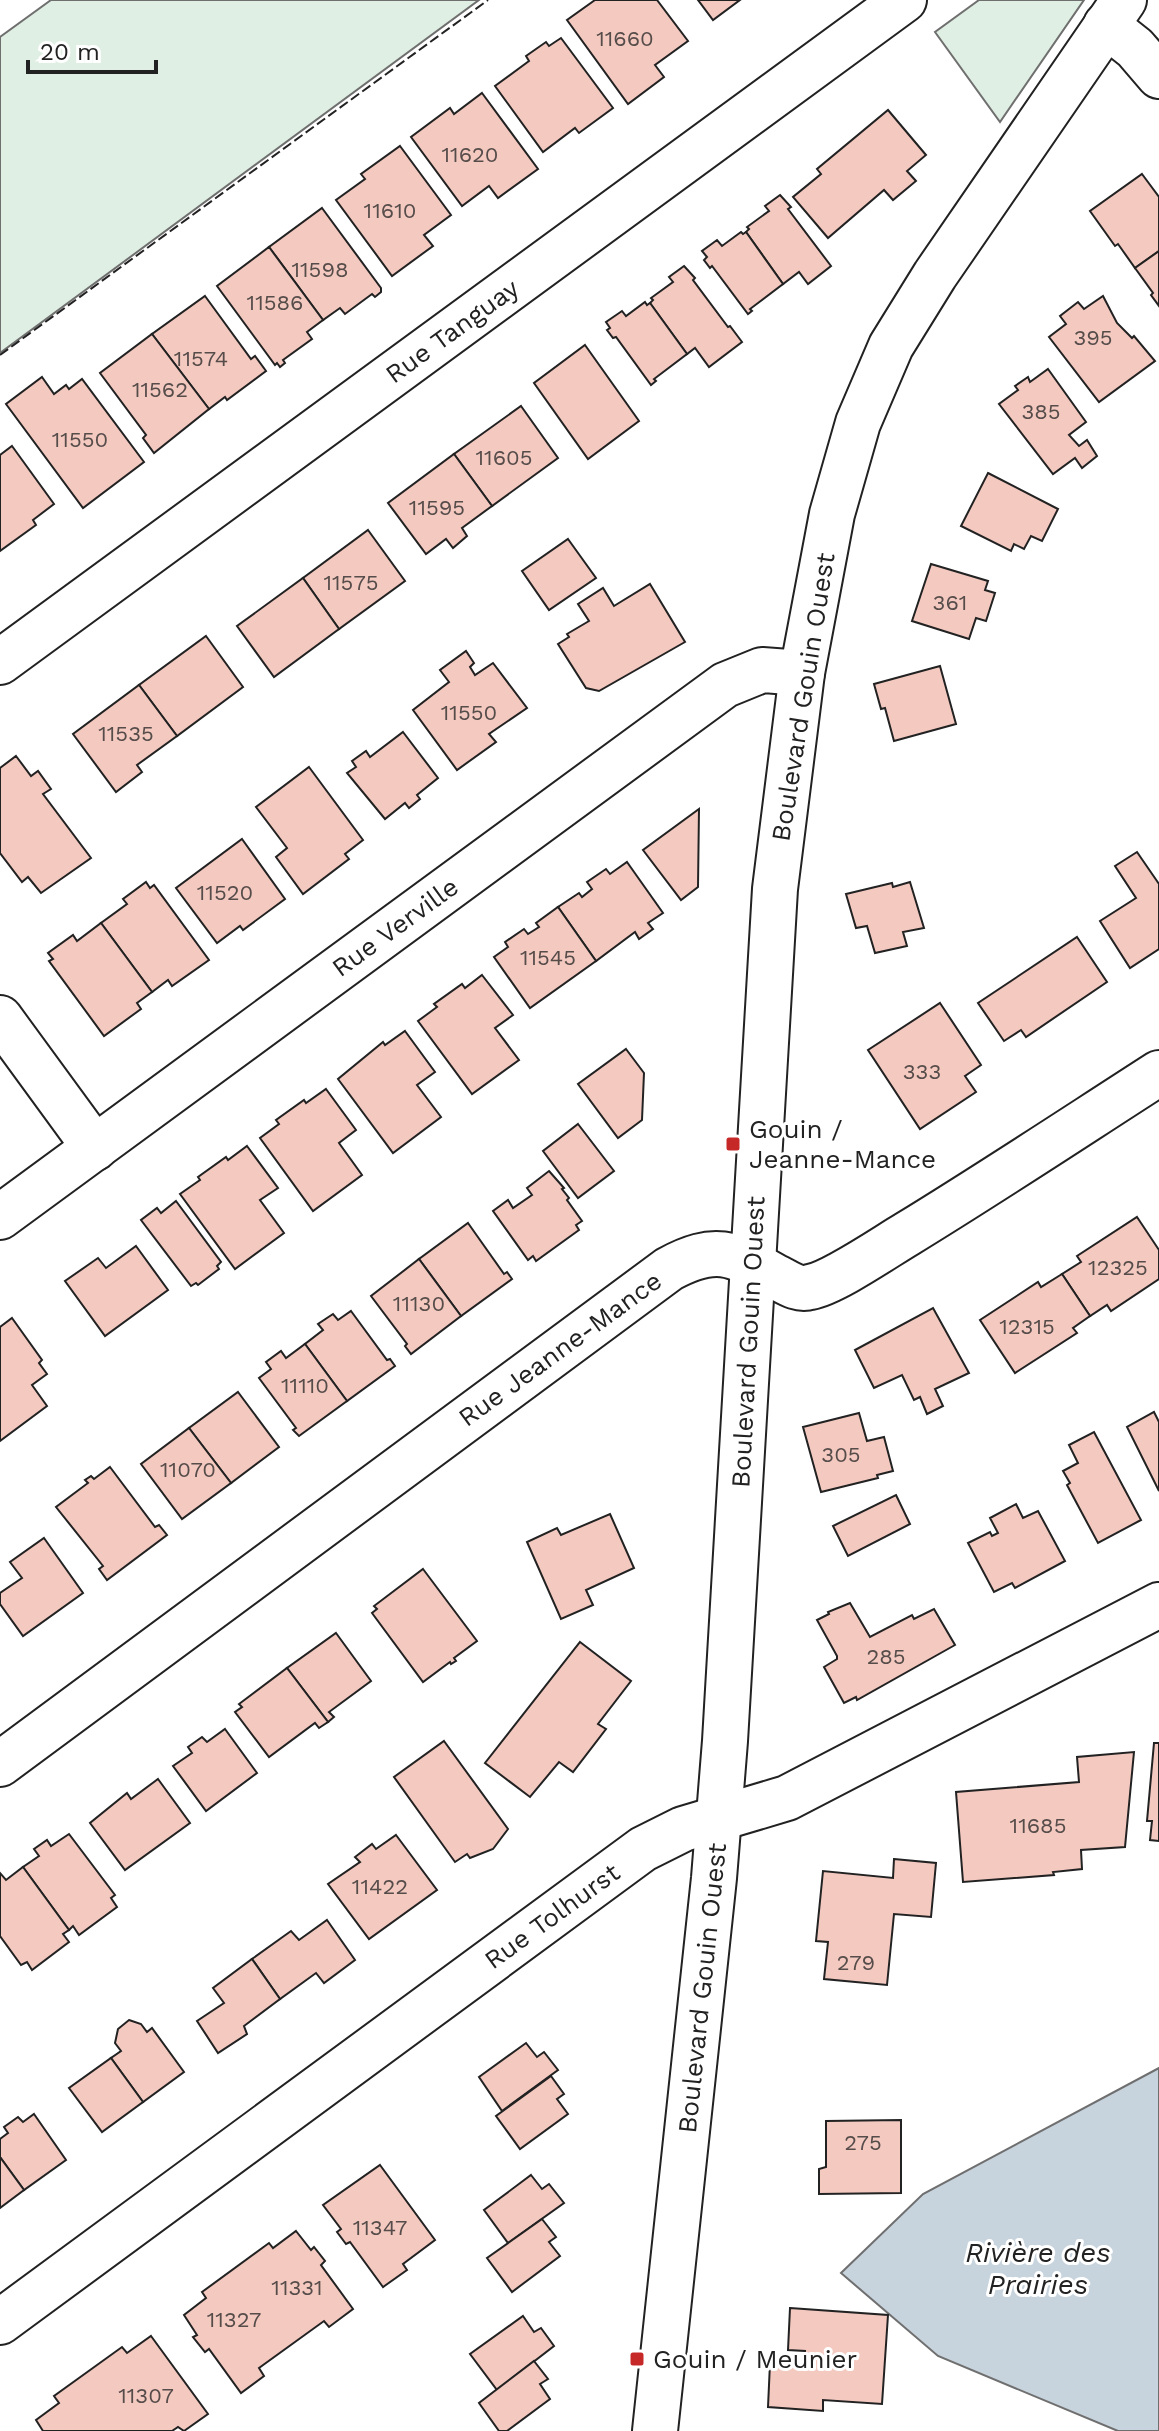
<svg xmlns="http://www.w3.org/2000/svg" width="1159" height="2431" viewBox="0 0 1159 2431" font-family="'Work Sans',sans-serif">
<rect width="100%" height="100%" fill="#fff"/>
<g fill="#e0efe3" stroke="#6f6f6f" stroke-width="2">
<polygon points="51,0 479,0 0,353 0,37"/>
<polygon points="979,0 1084,0 1000,122 935,32"/>
</g>
<polygon fill="#c7d3dd" stroke="#6f6f6f" stroke-width="2" points="1159,2068 1159,2431 1118,2431 938,2356 841,2273 923,2194"/>
<g fill="#f3c9c0" stroke="#222" stroke-width="2">
<polygon points="595,0 657,0 688,41 655,65 664,77 628,104 567,20"/>
<polygon points="698,0 740,0 713,20"/>
<polygon points="561,38 613,108 579,133 575,128 543,152 495,86 529,61 526,56 546,42 549,46"/>
<polygon points="482,93 538,169 498,198 489,186 462,206 411,137 450,108 454,114"/>
<polygon points="888,110 926,155 907,171 916,181 893,200 884,190 828,238 793,197 821,174 817,169"/>
<polygon points="400,146 451,215 424,235 433,246 392,276 336,200 365,179 361,174"/>
<polygon points="1142,174 1159,197 1159,251 1135,268 1118,244 1115,246 1090,211"/>
<polygon points="780,195 791,207 788,209 831,266 808,284 799,272 783,284 746,232 749,229 747,227 769,211 765,206"/>
<polygon points="322,208 381,288 381,292 375,297 372,294 345,314 340,308 323,320 269,247"/>
<polygon points="741,232 743,234 746,232 783,284 750,309 752,311 748,314 712,266 710,268 704,260 707,257 702,251 717,240 722,246"/>
<polygon points="269,247 323,320 307,332 312,339 283,360 285,363 280,367 277,363 275,365 217,286"/>
<polygon points="1159,251 1159,306 1151,295 1153,293 1135,268"/>
<polygon points="684,266 695,278 693,280 728,327 730,326 742,342 709,367 695,348 687,354 650,303 653,300 651,298 673,282 669,277"/>
<polygon points="205,296 251,359 255,356 266,371 227,400 225,397 209,409 152,334"/>
<polygon points="1103,296 1117,323 1132,338 1134,336 1155,361 1099,402 1049,337 1066,324 1060,316 1078,302 1084,309"/>
<polygon points="645,302 647,305 650,303 687,354 654,379 656,381 651,385 616,337 613,338 607,330 610,328 606,322 622,311 626,316"/>
<polygon points="152,334 209,409 154,453 143,438 146,435 100,373"/>
<polygon points="585,345 639,421 588,459 534,383"/>
<polygon points="1048,369 1086,422 1069,435 1079,446 1087,440 1097,456 1082,468 1075,458 1053,474 999,404 1018,390 1015,386 1028,377 1030,382"/>
<polygon points="42,377 54,394 66,385 69,389 82,379 144,462 83,508 6,404"/>
<polygon points="521,406 558,458 492,506 454,454"/>
<polygon points="12,446 54,504 33,520 36,525 0,551 0,455"/>
<polygon points="454,454 492,506 462,528 467,536 453,548 446,539 426,554 388,503"/>
<polygon points="988,473 1058,509 1042,541 1031,536 1024,549 1014,544 1011,551 961,526"/>
<polygon points="368,530 405,581 339,629 303,578"/>
<polygon points="568,539 596,578 549,610 522,571"/>
<polygon points="931,564 988,581 985,590 995,593 986,621 976,618 969,639 912,621"/>
<polygon points="303,578 339,629 274,677 237,626"/>
<polygon points="650,584 685,642 599,691 586,688 558,644 569,637 567,634 589,621 578,604 603,588 614,606"/>
<polygon points="206,636 243,687 177,736 139,685"/>
<polygon points="466,651 474,663 470,667 475,675 493,663 527,708 489,734 496,742 457,770 413,710 449,682 440,670"/>
<polygon points="940,666 956,724 894,741 885,708 881,709 874,684"/>
<polygon points="139,685 177,736 137,765 142,772 116,792 73,734"/>
<polygon points="403,732 438,778 417,795 420,799 409,808 405,803 385,819 347,773 356,767 352,761 366,751 370,757"/>
<polygon points="16,756 31,776 38,771 51,789 43,794 91,858 41,893 28,877 22,882 0,853 0,768"/>
<polygon points="309,767 363,840 345,854 349,859 303,894 276,857 287,848 256,807"/>
<polygon points="699,809 698,887 681,900 643,850"/>
<polygon points="242,839 285,899 243,930 240,926 217,943 176,888"/>
<polygon points="1137,852 1159,884 1159,949 1130,968 1100,921 1136,898 1115,866"/>
<polygon points="627,862 663,913 648,923 653,929 639,939 635,932 596,961 558,907 579,893 582,897 592,889 587,882 606,869 610,874"/>
<polygon points="146,882 150,888 154,885 209,960 172,986 168,980 152,992 101,923 127,904 123,899"/>
<polygon points="910,882 924,928 903,932 907,946 875,953 867,926 856,928 846,894 892,883 893,887"/>
<polygon points="558,907 596,961 530,1008 494,957 508,947 505,942 524,929 528,934 539,927 536,923"/>
<polygon points="101,923 152,992 137,1003 141,1009 104,1036 49,961 53,959 48,953 73,935 77,941"/>
<polygon points="1077,937 1107,982 1026,1037 1021,1030 1004,1041 978,1003"/>
<polygon points="482,975 513,1015 495,1028 519,1060 472,1094 418,1021 437,1007 434,1004 462,984 465,988"/>
<polygon points="940,1003 981,1065 965,1076 976,1092 920,1129 868,1050"/>
<polygon points="405,1031 435,1072 417,1085 441,1117 393,1153 338,1079 383,1042 385,1045"/>
<polygon points="626,1049 644,1073 642,1120 618,1138 578,1084"/>
<polygon points="326,1089 356,1130 339,1143 362,1175 313,1211 260,1138 279,1124 276,1120 304,1100 306,1103"/>
<polygon points="578,1124 614,1171 578,1198 543,1151"/>
<polygon points="247,1146 278,1188 260,1200 284,1233 235,1269 180,1194 200,1180 198,1177 226,1157 228,1160"/>
<polygon points="549,1171 564,1188 562,1189 569,1198 567,1200 582,1221 576,1225 579,1230 536,1261 533,1256 528,1260 493,1211 508,1200 513,1208 532,1195 527,1188"/>
<polygon points="176,1201 221,1262 217,1266 219,1269 198,1285 196,1283 191,1286 141,1220 157,1208 161,1213"/>
<polygon points="1137,1217 1159,1250 1159,1279 1111,1311 1107,1305 1090,1316 1062,1274 1081,1262 1077,1256"/>
<polygon points="468,1223 504,1274 507,1272 512,1279 461,1316 419,1259"/>
<polygon points="136,1246 168,1290 105,1336 65,1281 98,1258 106,1268"/>
<polygon points="419,1259 461,1316 411,1354 405,1346 407,1344 371,1296"/>
<polygon points="1062,1274 1090,1316 1073,1328 1077,1333 1015,1373 980,1320 1038,1282 1041,1287"/>
<polygon points="933,1308 969,1373 935,1389 943,1406 927,1414 920,1397 914,1400 902,1375 874,1388 855,1350"/>
<polygon points="351,1311 387,1360 390,1359 395,1366 347,1401 305,1344 323,1330 318,1324 333,1314 338,1320"/>
<polygon points="12,1318 42,1360 39,1363 47,1374 32,1385 47,1406 0,1441 0,1327"/>
<polygon points="305,1344 347,1401 299,1436 293,1430 296,1428 259,1378 271,1369 266,1362 281,1351 286,1358"/>
<polygon points="238,1392 279,1447 231,1483 189,1428"/>
<polygon points="1154,1412 1159,1422 1159,1491 1127,1427"/>
<polygon points="859,1413 867,1441 884,1437 893,1471 877,1475 878,1478 821,1492 803,1427"/>
<polygon points="189,1428 231,1483 182,1519 141,1464"/>
<polygon points="1094,1432 1141,1520 1098,1543 1067,1485 1070,1483 1063,1471 1078,1463 1069,1445"/>
<polygon points="110,1467 155,1527 159,1525 167,1535 107,1580 99,1569 103,1566 56,1507 88,1483 85,1480 91,1476 94,1479"/>
<polygon points="896,1495 910,1524 848,1556 833,1526"/>
<polygon points="1016,1504 1023,1518 1038,1511 1065,1561 1015,1588 1012,1583 994,1592 968,1543 990,1532 992,1536 998,1533 990,1518"/>
<polygon points="610,1514 634,1568 586,1590 593,1605 561,1619 527,1542 557,1528 561,1535"/>
<polygon points="44,1538 83,1593 23,1636 0,1604 0,1593 22,1578 10,1562"/>
<polygon points="423,1569 477,1641 454,1658 456,1661 451,1664 450,1662 423,1682 372,1613 377,1609 374,1606"/>
<polygon points="850,1603 870,1637 912,1615 914,1619 934,1609 955,1645 857,1700 856,1697 844,1703 824,1667 837,1659 837,1656 817,1620 829,1614 828,1612"/>
<polygon points="336,1633 371,1681 329,1712 334,1717 328,1722 287,1668"/>
<polygon points="580,1642 631,1681 598,1724 606,1729 573,1772 559,1762 530,1797 485,1763"/>
<polygon points="287,1668 328,1722 319,1728 315,1723 269,1757 235,1712 242,1707 239,1704"/>
<polygon points="225,1729 257,1773 206,1811 173,1766 192,1753 188,1747 202,1737 207,1742"/>
<polygon points="444,1741 508,1829 493,1849 470,1858 467,1854 455,1862 394,1777"/>
<polygon points="1154,1743 1159,1743 1159,1841 1150,1840 1152,1821 1147,1821"/>
<polygon points="1134,1752 1125,1847 1081,1850 1082,1869 1053,1872 1054,1875 963,1882 956,1792 1079,1782 1077,1757"/>
<polygon points="158,1779 190,1823 125,1870 90,1823 127,1793 131,1799"/>
<polygon points="69,1834 115,1895 111,1898 117,1907 79,1935 73,1926 69,1930 23,1867 39,1856 34,1849 47,1840 51,1846"/>
<polygon points="396,1835 437,1890 369,1939 328,1884 360,1862 355,1857 372,1844 376,1849"/>
<polygon points="894,1859 936,1863 931,1917 894,1914 887,1985 824,1979 828,1942 816,1941 823,1871 893,1878"/>
<polygon points="23,1867 69,1930 63,1934 69,1942 32,1970 27,1962 21,1965 0,1936 0,1873 6,1880"/>
<polygon points="327,1920 355,1960 324,1983 316,1973 280,1999 252,1959 291,1931 299,1940"/>
<polygon points="252,1959 280,1999 244,2026 247,2034 218,2053 197,2021 224,2003 213,1988"/>
<polygon points="129,2020 141,2024 147,2032 152,2028 184,2072 143,2102 111,2058 121,2051 115,2043 118,2029"/>
<polygon points="526,2043 537,2057 544,2052 558,2070 502,2111 479,2077"/>
<polygon points="111,2058 143,2102 102,2132 69,2088"/>
<polygon points="551,2076 564,2094 557,2099 568,2114 520,2149 496,2116"/>
<polygon points="34,2114 66,2160 24,2190 0,2157 0,2139 8,2133 4,2127 18,2117 23,2122"/>
<polygon points="901,2120 901,2193 819,2194 819,2169 826,2167 826,2121"/>
<polygon points="0,2157 24,2190 0,2208"/>
<polygon points="380,2165 435,2240 403,2264 407,2270 383,2287 350,2242 346,2244 337,2232 341,2229 323,2205"/>
<polygon points="531,2175 542,2189 549,2184 564,2203 508,2243 484,2210"/>
<polygon points="542,2219 556,2237 549,2242 560,2256 512,2292 487,2258"/>
<polygon points="296,2231 311,2250 314,2247 325,2261 321,2265 353,2309 329,2327 324,2321 259,2368 264,2376 241,2393 209,2349 205,2352 193,2337 197,2335 184,2315 206,2298 202,2292 269,2243 273,2248"/>
<polygon points="790,2308 888,2315 882,2404 823,2400 823,2411 768,2407 770,2363 804,2365 805,2351 788,2350"/>
<polygon points="523,2316 534,2332 541,2328 554,2346 497,2390 470,2354"/>
<polygon points="151,2336 208,2414 184,2431 178,2427 172,2431 43,2431 36,2420 59,2403 54,2396 122,2347 127,2353"/>
<polygon points="534,2361 548,2379 540,2384 550,2399 507,2431 499,2431 479,2403"/>
</g>
<g fill="none" stroke-linecap="round" stroke-linejoin="round">
<g stroke="#222" stroke-width="48">
<g id="minor">
<polyline points="1106,25 1135,48 1159,76"/>
<polyline points="0,662 904,0"/>
<polyline points="0,1018 95,1148"/>
<polyline points="0,1217 725,685 762,670 802,673"/>
<path d="M0,1764L669,1269C719,1242 735,1255 782,1280C791,1285 800,1290 810,1287C833,1283 885,1247 907,1234C992,1182 1075,1127 1159,1073"/>
<polyline points="0,2322 643,1849 683,1829 787,1798 1159,1605"/>
<polyline points="655,2431 714,1878 725,1741 775,889 802,673 832,514 858,423 891,346 935,275 1124,0"/>
</g>
</g>
<use href="#minor" stroke="#fff" stroke-width="44"/>
<polyline stroke="#222" stroke-width="2" stroke-dasharray="10 4" stroke-linecap="butt" points="0,355 488,0"/>
</g>
<g fill="#c62828" stroke="#fff" stroke-width="3">
<rect x="725" y="1136" width="16" height="16" rx="4"/>
<rect x="629" y="2351" width="16" height="16" rx="4"/>
</g>
<g text-anchor="middle" dominant-baseline="central" stroke-width="6" stroke-linejoin="round" paint-order="stroke">
<g font-size="22" fill="#564c4a">
<text x="625" y="38">11660</text>
<text x="470" y="154">11620</text>
<text x="390" y="210">11610</text>
<text x="320" y="269">11598</text>
<text x="275" y="302">11586</text>
<text x="1093" y="337">395</text>
<text x="201" y="358">11574</text>
<text x="160" y="389">11562</text>
<text x="1041" y="411">385</text>
<text x="80" y="439">11550</text>
<text x="504" y="457">11605</text>
<text x="437" y="507">11595</text>
<text x="351" y="582">11575</text>
<text x="950" y="602">361</text>
<text x="469" y="712">11550</text>
<text x="126" y="733">11535</text>
<text x="225" y="892">11520</text>
<text x="548" y="957">11545</text>
<text x="922" y="1071">333</text>
<text x="1118" y="1267">12325</text>
<text x="419" y="1303">11130</text>
<text x="1027" y="1326">12315</text>
<text x="305" y="1385">11110</text>
<text x="841" y="1454">305</text>
<text x="188" y="1469">11070</text>
<text x="886" y="1656">285</text>
<text x="1038" y="1825">11685</text>
<text x="380" y="1886">11422</text>
<text x="856" y="1962">279</text>
<text x="863" y="2142">275</text>
<text x="380" y="2227">11347</text>
<text x="297" y="2287">11331</text>
<text x="234" y="2319">11327</text>
<text x="146" y="2395">11307</text>
</g>
<g font-size="26" fill="#222" stroke="#fff">
<text transform="translate(452 331) rotate(-36)">Rue Tanguay</text>
<text transform="translate(803 697) rotate(-81)">Boulevard Gouin Ouest</text>
<text transform="translate(395 927) rotate(-36)">Rue Verville</text>
<text transform="translate(748 1342) rotate(-87)">Boulevard Gouin Ouest</text>
<text transform="translate(560 1349) rotate(-36)">Rue Jeanne-Mance</text>
<text transform="translate(552 1916) rotate(-36)">Rue Tolhurst</text>
<text transform="translate(702 1988) rotate(-84)">Boulevard Gouin Ouest</text>
</g>
<g font-size="26" fill="#222" stroke="#fff" text-anchor="start">
<text x="749" y="1129">Gouin /<tspan x="749" dy="30">Jeanne-Mance</tspan></text>
<text x="653" y="2359">Gouin / Meunier</text>
</g>
<g font-size="28" font-style="italic" fill="#222" stroke="#fff">
<text x="1038" y="2252">Rivière des<tspan x="1038" dy="32">Prairies</tspan></text>
</g>
</g>
<path d="M28 60v12h128v-12" fill="none" stroke="#222222" stroke-width="4"/>
<text x="40" y="60" font-size="24" fill="#222222" stroke="#ffffff" stroke-width="6" paint-order="stroke">20 m</text>
</svg>
